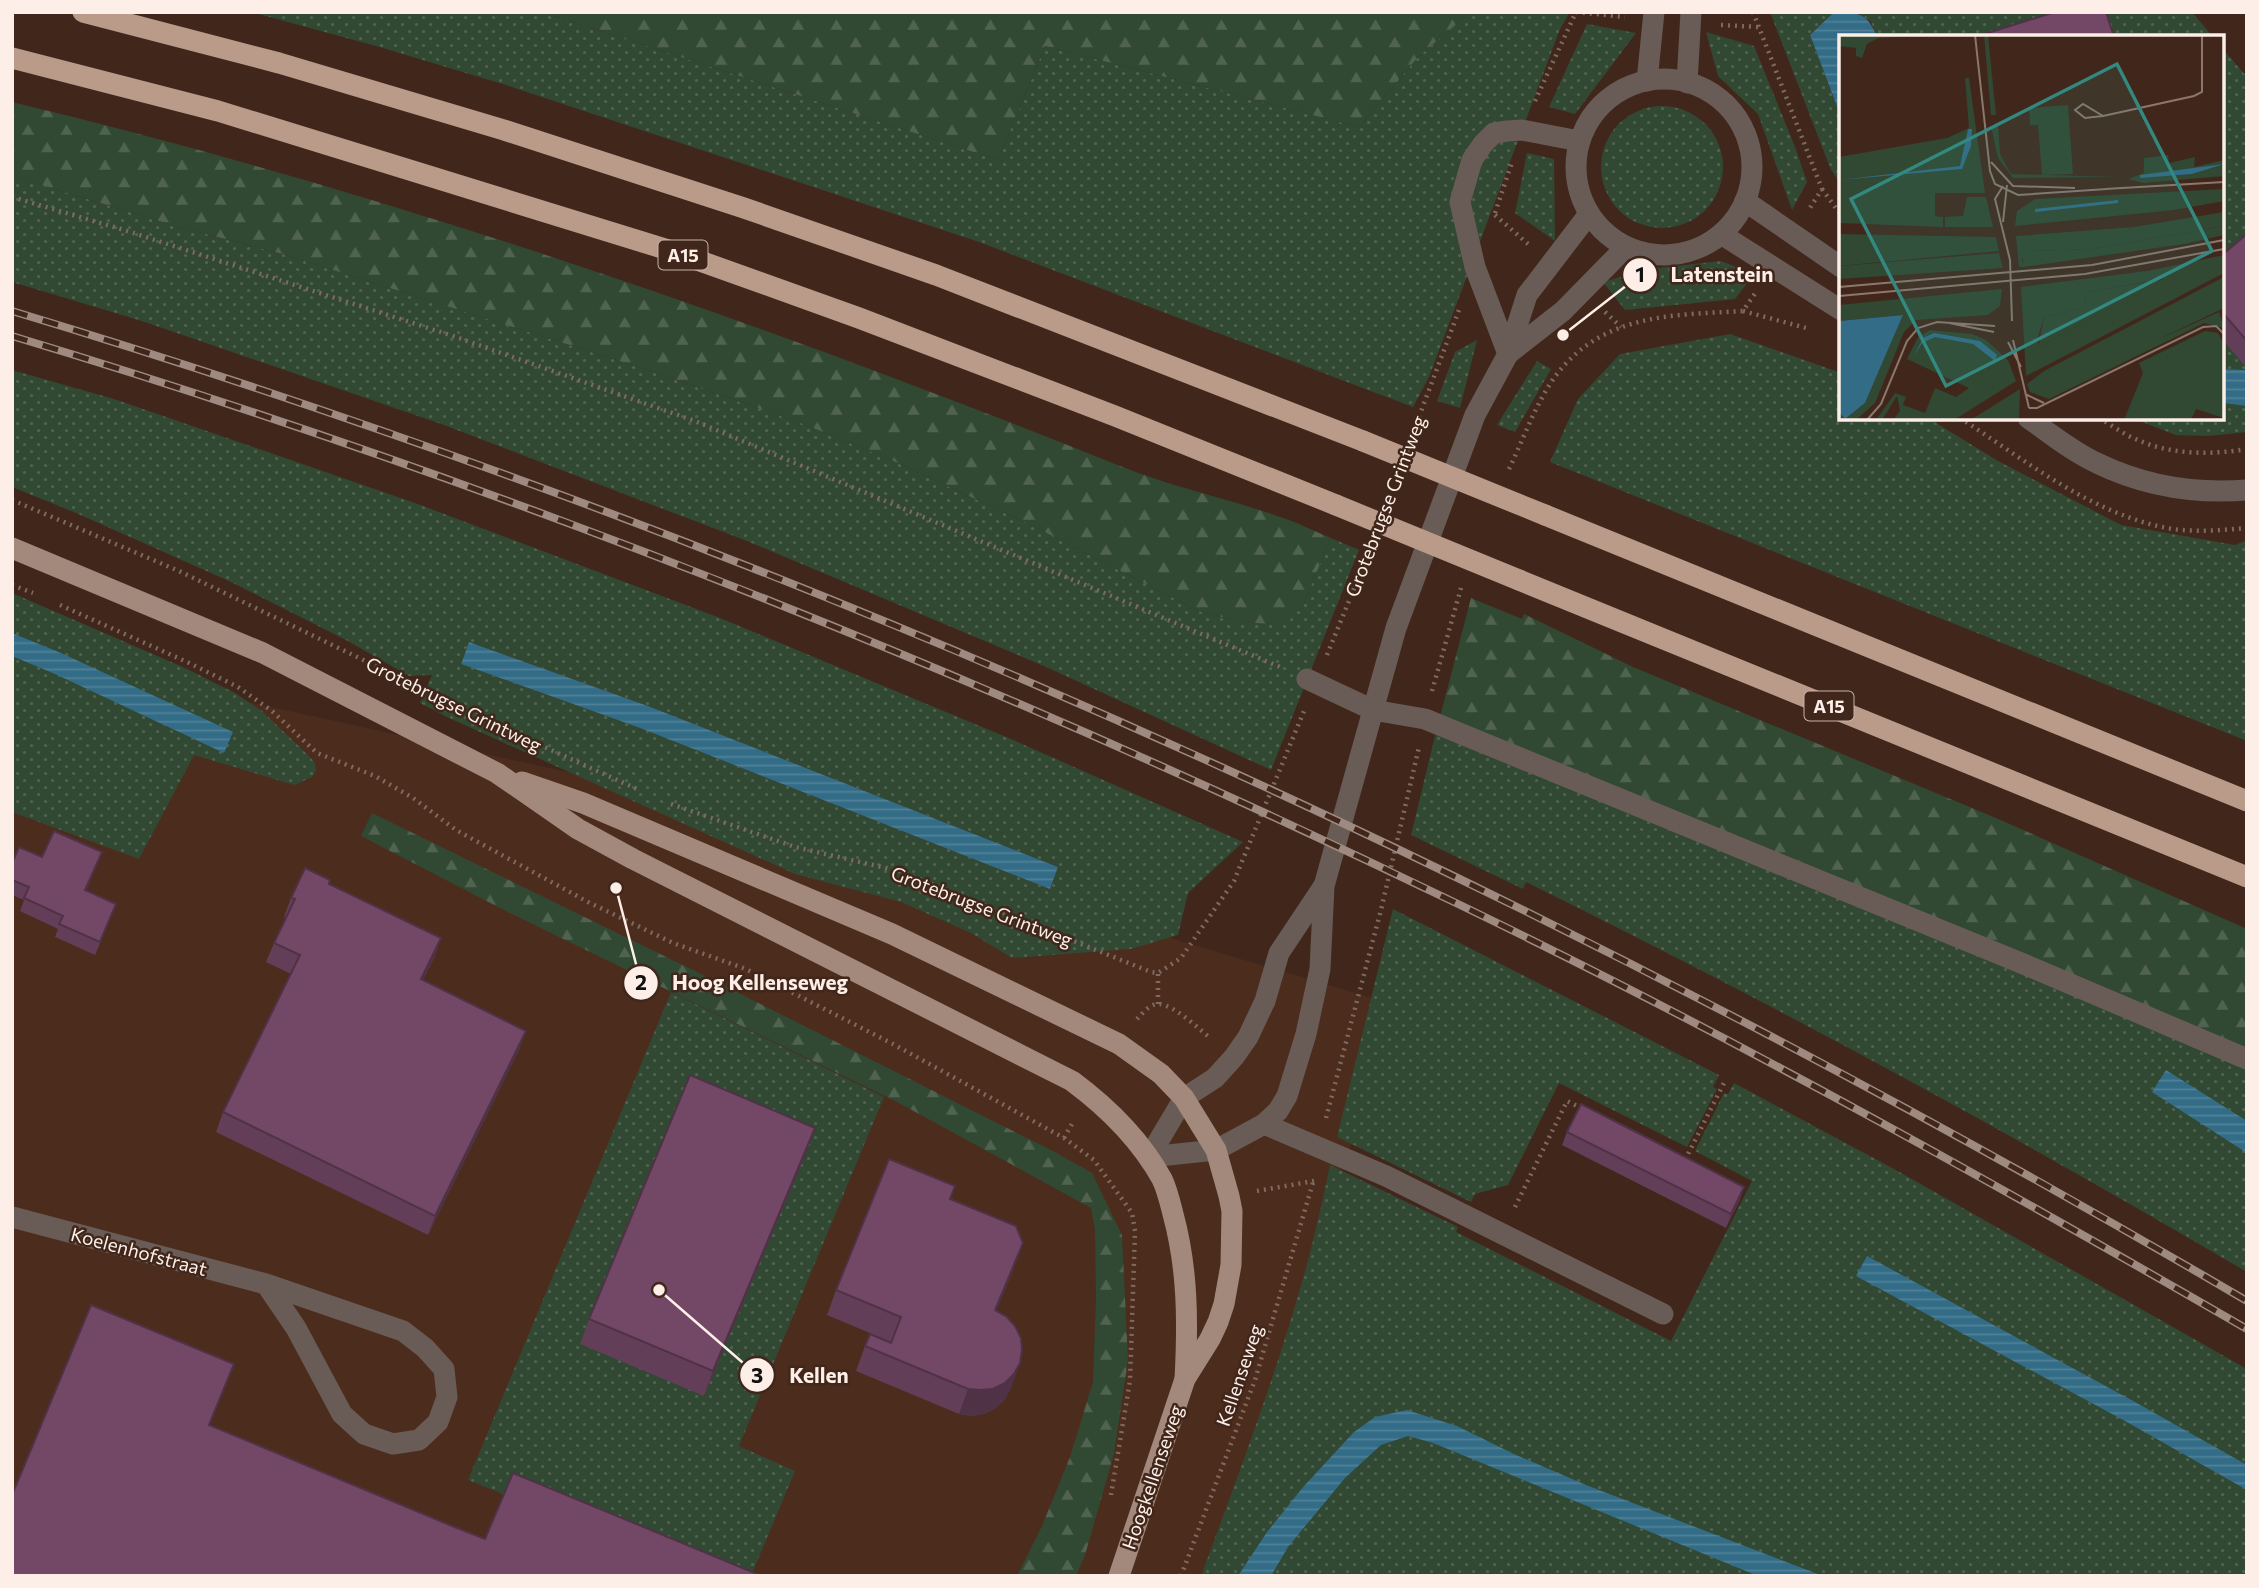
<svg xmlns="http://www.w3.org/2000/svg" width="2259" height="1588" viewBox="0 0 2259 1588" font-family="Commissioner,sans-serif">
<defs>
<pattern id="grass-dots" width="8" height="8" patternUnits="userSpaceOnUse" patternTransform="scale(1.75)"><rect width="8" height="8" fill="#314832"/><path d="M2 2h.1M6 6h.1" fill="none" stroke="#506350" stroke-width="1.8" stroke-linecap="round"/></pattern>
<pattern id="forest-firs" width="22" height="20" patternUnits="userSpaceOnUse" patternTransform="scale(1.75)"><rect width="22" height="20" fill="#314832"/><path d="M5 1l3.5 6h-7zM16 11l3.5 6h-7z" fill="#506350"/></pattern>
<pattern id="water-rules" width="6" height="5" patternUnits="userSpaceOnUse" patternTransform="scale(1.75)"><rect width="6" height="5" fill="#336c86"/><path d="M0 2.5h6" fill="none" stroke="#518197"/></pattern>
</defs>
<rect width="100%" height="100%" fill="#41271b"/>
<polygon fill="#4c2c1c" points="12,650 736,809 1396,1005 1213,1576 12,1576"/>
<g fill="url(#grass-dots)" fill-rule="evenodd">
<polygon points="251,12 542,12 998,160 1045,46 1359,127 1418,57 1471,12 1570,12 1560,29 1429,377 1413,407 979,242 506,85 383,48"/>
<polygon points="1770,12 1834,12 1810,35 1841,117 1841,184 1831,170"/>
<polygon points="1856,12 2192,12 2213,37 1877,37 1871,22"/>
<polygon points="1587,24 1636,33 1575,114 1549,107"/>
<polygon points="1706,32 1754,46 1795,147 1807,182 1792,210 1758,114 1718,76"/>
<polygon points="2222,48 2247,77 2247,370 2222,369"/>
<circle cx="1662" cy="167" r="61"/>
<polygon points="1527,153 1554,159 1555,241 1515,213"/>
<polygon points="12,176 179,227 283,254 648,370 801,423 889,459 1027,523 1199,611 1241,622 1271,624 1303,605 1331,538 1359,550 1271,770 1044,666 747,541 444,425 142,321 12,282"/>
<polygon points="1721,261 1754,274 1735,299 1625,310 1603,282 1649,269"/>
<polygon points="1730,334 1841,373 1841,418 1928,418 1998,461 2121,525 2235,545 2247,540 2247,741 1550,462 1578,399 1620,354"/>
<polygon points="1477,340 1460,408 1437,401 1455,352"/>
<polygon points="1537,361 1551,369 1515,432 1497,425"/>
<path d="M12,370L114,399L415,503L715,616L1011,739L1243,842L1188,893L1178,935L1131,949L1012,958L971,933L901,902L795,874L447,717L420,703L432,675L409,676L346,640L229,581L76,513L12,487ZM469,642L648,706L1058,867L1050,889L640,728L461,664Z"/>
<polygon points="2222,403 2247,406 2247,432 2208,436 2176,435 2132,418 2222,418"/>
<polygon points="12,593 185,668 235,693 262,711 309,756 315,763 316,771 312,777 294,785 194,755 139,859 12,812"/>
<path d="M1436,732L2247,1066V1272C2011,1133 1771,1003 1526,882L1523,889L1411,835Z"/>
<polygon points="1393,909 1719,1075 1713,1087 1717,1089 1687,1147 1559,1083 1508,1185 1475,1194 1471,1202 1337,1137"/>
<polygon points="671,992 884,1097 739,1446 795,1471 751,1576 705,1576 468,1480"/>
<path d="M1734,1083L1894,1169L2247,1369V1576H1201C1239,1473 1278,1370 1307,1264C1316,1231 1323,1198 1330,1165L1458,1227L1456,1232L1671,1341L1752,1181L1695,1151L1724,1093L1728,1094Z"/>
</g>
<g fill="url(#forest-firs)">
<polygon points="542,12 1471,12 1418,57 1359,127 1045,46 998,160"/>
<path d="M12,102C390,193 759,321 1120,466C1174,488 1231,499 1286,519C1301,524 1316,532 1331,538L1303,605L1289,621L1271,624L1241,622L1199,611L1027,523L889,459L801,423L648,370L283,254L179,227L12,176Z"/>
<polygon points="1471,598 1522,619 1524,614 1633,667 1996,818 2247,929 2247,1053 1440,717"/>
<polygon points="372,813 705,976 1055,1152 1092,1173 1122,1235 1128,1360 1114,1454 1085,1555 1076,1576 1017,1576 1042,1526 1070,1457 1093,1382 1096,1298 1095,1230 1091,1208 899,1103 500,908 361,836"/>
</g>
<g fill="url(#water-rules)">
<path d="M1834,12C1858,12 1868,13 1877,37H1841V117L1810,35Z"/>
<polygon points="2222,369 2247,370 2247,406 2222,403"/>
<polygon points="12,633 61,653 233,732 224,753 55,674 12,656"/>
<polygon points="469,642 648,706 1058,867 1050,889 640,728 461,664"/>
<polygon points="2166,1070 2247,1121 2247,1153 2152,1092"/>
<polygon points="1867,1256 2135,1402 2247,1465 2247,1490 2125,1421 1856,1276"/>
<polygon points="1407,1410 1457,1426 1514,1454 1586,1485 1823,1576 1758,1576 1433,1443 1408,1436 1381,1445 1345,1478 1288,1547 1271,1576 1238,1576 1267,1532 1304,1486 1354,1432 1375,1417"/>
</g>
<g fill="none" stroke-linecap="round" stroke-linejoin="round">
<g stroke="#806a60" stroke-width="4.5" stroke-dasharray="2 5" stroke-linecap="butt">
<polyline points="1576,12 1625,17"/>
<polyline points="1753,12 1822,189 1808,211"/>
<polyline points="1721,25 1758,27"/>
<polyline points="1535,101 1576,12"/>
<polyline points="1822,189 1841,215"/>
<polyline points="12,197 124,230 450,335 695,421 1280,667"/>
<polyline points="1495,213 1512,162"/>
<polyline points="1495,215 1528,244"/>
<polyline points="1743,311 1810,329"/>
<polyline points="1605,312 1621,327"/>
<path d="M1960,418C2025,460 2090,513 2167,528C2193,533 2221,530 2247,528"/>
<path d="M2099,418C2112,425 2124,435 2138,440C2171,455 2211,455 2247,449"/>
<polyline points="1414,430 1459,310"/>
<path d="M1509,469C1524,438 1536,402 1557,374C1604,313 1675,315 1743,311L1756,292"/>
<polyline points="12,500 179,571 529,740 637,789"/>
<polyline points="12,585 33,593"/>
<polyline points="60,605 187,662 238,687 272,711 317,753 375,776 413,798 456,830 588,902 673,943 746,969 893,1044 1064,1138 1094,1160 1132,1213 1135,1231 1130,1381 1111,1495"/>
<polyline points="1327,655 1370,549"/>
<polyline points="1432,691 1461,588"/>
<polyline points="671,804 795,847 899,871 1151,972 1158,973 1181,958 1234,881 1304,711"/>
<polyline points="1158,1004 1158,973"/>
<path d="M1137,1019C1143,1013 1149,1004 1159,1004C1174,1005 1198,1028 1210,1038"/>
<polyline points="1326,1118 1381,910 1419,747"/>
<polyline points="1064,1138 1073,1122"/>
<polyline points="1685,1160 1726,1079"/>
<polyline points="1257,1191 1314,1181"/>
<polyline points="1515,1207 1567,1101 1585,1110"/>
<polyline points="1181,1576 1255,1380 1314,1179"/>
</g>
<g stroke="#695c56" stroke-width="21">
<circle cx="1664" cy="167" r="88"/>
<polyline points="1647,81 1654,12"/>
<polyline points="1687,83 1691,12"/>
<polyline points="1745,201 1841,267"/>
<polyline points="1721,234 1841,310"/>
<polyline points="1508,354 1475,267 1460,202 1472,160 1483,144 1494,133 1507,131 1522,130 1579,141"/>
<polyline points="1508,354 1563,311 1626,247"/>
<path d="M2028,418C2051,434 2073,452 2097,463C2144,486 2196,494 2247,490"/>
<polyline points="1307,679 1373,710 1425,719 2026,965 2247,1059"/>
<polyline points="1264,1124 1386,1176 1663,1314"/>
<polyline points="1149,1157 1216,1150 1264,1124 1278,1111 1287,1096 1306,1034 1320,969 1324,886 1396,628 1475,415 1508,354 1527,295 1589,214"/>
<polyline points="1149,1157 1184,1098 1215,1078 1234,1057 1248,1037 1265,1001 1279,953 1323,887"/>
<polyline points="12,1217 266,1284 403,1331 425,1348 444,1369 447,1397 438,1422 419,1440 393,1444 364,1434 342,1414 296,1328 266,1284"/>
</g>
<g stroke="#a3897b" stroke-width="21">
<path d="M12,548L263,653L497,773L578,829L633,859L1072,1081C1107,1107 1140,1139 1162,1179C1167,1189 1170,1202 1173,1214C1188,1269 1188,1323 1185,1379"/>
<polyline points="522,782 583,803 892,934 1119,1044 1161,1074 1184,1098 1216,1150 1229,1196 1232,1211 1231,1265 1224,1304 1218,1322 1210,1339 1185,1379 1119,1576"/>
</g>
<g stroke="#ba9b8a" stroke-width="21">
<polyline points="83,12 279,63 504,130 744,208 936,275 1363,441"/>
<polyline points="12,58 218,111 675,252 859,318 1115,416 1336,505"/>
<polyline points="1545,515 2247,801"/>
<polyline points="1519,580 2247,877"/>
</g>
<g stroke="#9e8a80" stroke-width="8">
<g id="rail">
<path d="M12,311C795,546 1542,887 2247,1301"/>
<path d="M12,336C508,485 990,678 1456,903C1726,1033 1987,1179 2247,1329"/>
</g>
</g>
<use href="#rail" stroke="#41271b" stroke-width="5" stroke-dasharray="16" stroke-linecap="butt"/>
<g stroke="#ba9b8a" stroke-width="21">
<polyline points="1363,441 1545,515"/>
<polyline points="1336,505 1519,580"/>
</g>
</g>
<g fill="#623e58">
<polygon points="2247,234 2247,362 2244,365 2222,339 2222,255"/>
<polygon points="102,852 86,891 111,917 95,955 55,937 58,929 20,911 24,900 12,895 12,863 42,857"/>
<polygon points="329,884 441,938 434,958 423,980 526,1031 519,1050 428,1235 216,1132 223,1112 291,974 266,962 274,943 286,918 284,917 291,898"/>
<polygon points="1567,1132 1740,1200 1726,1228 1562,1145"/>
<polygon points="806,1153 704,1396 580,1344 589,1319"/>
<polygon points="950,1199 1014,1268 996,1311 1011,1388 1005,1399 996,1408 984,1414 972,1416 959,1414 856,1371 865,1346 891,1343 891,1342 827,1315 836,1290"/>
</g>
<g fill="#503247">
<polygon points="441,938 434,958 414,998 421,979"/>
<polygon points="526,1031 519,1050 428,1235 435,1216"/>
<polygon points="815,1128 806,1153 704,1396 713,1371"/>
<polygon points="1744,1187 1740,1200 1726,1228 1731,1214"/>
<polygon points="1023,1243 1014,1268 986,1335 995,1310"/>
<polygon points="1020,1363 1011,1388 1005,1399 996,1408 984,1414 972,1416 959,1414 968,1389"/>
<polygon points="234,1364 227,1383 202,1444 209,1425"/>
</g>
<g fill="#724866" stroke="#503247" stroke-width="2">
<polygon points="2055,12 2106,12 2114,37 1975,37"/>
<polygon points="2247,234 2247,341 2222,312 2222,255"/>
<polygon points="54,831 102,852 85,890 116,904 100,942 59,924 63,916 24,898 29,887 12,880 12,863 19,847 42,857"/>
<polygon points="305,868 330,880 329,884 441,938 421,979 526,1031 435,1216 223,1112 300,955 274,943 295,899 291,898"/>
<polygon points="690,1075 815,1128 713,1371 589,1319"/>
<polygon points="1581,1104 1744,1187 1731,1214 1567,1132"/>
<polygon points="889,1159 955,1186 950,1199 1016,1226 1023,1243 995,1310 1007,1317 1015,1326 1021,1338 1022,1350 1020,1363 1014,1374 1005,1383 993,1389 981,1390 968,1389 865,1346 870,1334 891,1343 901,1317 836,1290"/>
<polygon points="91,1305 234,1364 209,1425 452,1526 485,1539 513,1473 762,1576 12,1576 12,1495"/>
</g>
<g text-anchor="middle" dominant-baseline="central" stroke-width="5" stroke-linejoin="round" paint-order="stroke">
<g fill="#41271b" stroke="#c5b3aa" stroke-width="2">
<rect x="658.5" y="240.5" width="49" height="29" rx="5"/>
<rect x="1804.5" y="691.5" width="49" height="29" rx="5"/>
</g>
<g font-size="18" font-weight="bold" fill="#fdefe8">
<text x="683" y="255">A15</text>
<text x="1829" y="706">A15</text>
</g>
<g font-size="19" fill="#fdefe8" stroke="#41271b">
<text transform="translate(1385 506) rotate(-69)">Grotebrugse Grintweg</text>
<text transform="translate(454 704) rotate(26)">Grotebrugse Grintweg</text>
<text transform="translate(982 906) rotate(21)">Grotebrugse Grintweg</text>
<text transform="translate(139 1251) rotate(15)">Koelenhofstraat</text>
<text transform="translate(1239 1375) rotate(-71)">Kellenseweg</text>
<text transform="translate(1152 1477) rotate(-71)">Hoogkellenseweg</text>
</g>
</g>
<g transform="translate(1839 35)">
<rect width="385" height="385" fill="#41271b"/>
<path d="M0,0L6,1L92,0L39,3L28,9L23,23L17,21V13L0,11ZM145,0H149L157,80H152ZM126,43H130L146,158H96V181L104,182V192L0,188V122L108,103L130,93ZM229,70L234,139L203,140L199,90H191L190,73ZM329,120L330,128L356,122L355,132L385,125V141L304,148L289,144L305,138V123ZM385,154V166L335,175L176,191L178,176L196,164ZM128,162H147L154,192H106V182L124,181ZM385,177V191L253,214L195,216L183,223L184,232H180L177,201L295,192ZM0,199L157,202L160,216L0,231ZM385,220V238L187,341L182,252L308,236ZM325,244L201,311L198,305L205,282L247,273L246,257ZM385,242V273L316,306L380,277L385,293L365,288L210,364L191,357L188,349L205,336ZM163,254L161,271L149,280L77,285L65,297L36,368L17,385H3L0,377L6,384L26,368L64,280L0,286V270ZM91,295L133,299L147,305L169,325L177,346L115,385H54L61,376L58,361L43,385H37L56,358L67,362L64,370L86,378L96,353L117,362L130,353L68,324L79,302ZM366,296L379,298L385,309V383L357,374L352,385H285L304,338L300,328ZM181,354L180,385H130L138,381Z" fill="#314832" fill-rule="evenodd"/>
<path d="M152,91H159L161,119L172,139L280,142L174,143L159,123ZM385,191V200L345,209L184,232V220L195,216L253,214ZM160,218L164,233L0,244V231ZM328,244L201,311L200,309L205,282L247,273L246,257Z" fill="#314832"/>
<path d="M129,94H133L132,111L123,134L0,145L121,131ZM385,129L353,139L301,143V140ZM279,165V168L196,177V174ZM64,280L26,368L6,384L0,377V286ZM95,298L141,306L158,320L156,326L134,309L96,302L83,308L75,321L84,303Z" fill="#336c86"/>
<path fill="none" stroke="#8c776d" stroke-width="2" d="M136,0L151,136L156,149L179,160L268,154M264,81L244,69L236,75L246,83L264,81L355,61L363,57V0M152,127L174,151L236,153M164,151L156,164L171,225L173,286M266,154L385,147M164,187L168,150M0,252L253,230L385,205M0,261L246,239L385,214M110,288L155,297M174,305L190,373M169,307L182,332M186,359L205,368M190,373H198L364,292L377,291L385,299M28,385L42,369L68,306L79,293L98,287L156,291"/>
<path fill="#338880" fill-opacity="0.15" stroke="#338880" stroke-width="3.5" d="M278,29L373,216L107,351L12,164Z"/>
<rect width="385" height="385" fill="none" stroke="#fdefe8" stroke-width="3.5"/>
</g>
<path fill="none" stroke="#fdefe8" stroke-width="2.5" d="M1563 335L1640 275M616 888L641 983M659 1290L757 1375"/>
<g fill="#fdefe8" stroke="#41271b" stroke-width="2.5">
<circle cx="1563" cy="335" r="7"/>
<circle cx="616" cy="888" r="7"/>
<circle cx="659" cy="1290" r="7"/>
<circle cx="1640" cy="275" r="18"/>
<circle cx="641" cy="983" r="18"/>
<circle cx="757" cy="1375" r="18"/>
</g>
<g font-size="21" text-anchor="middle" font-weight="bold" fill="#111">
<text x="1640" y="282">1</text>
<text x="641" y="990">2</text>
<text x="757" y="1383">3</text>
</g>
<g font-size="21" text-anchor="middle" font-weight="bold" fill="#fdefe8" stroke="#41271b" stroke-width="5" stroke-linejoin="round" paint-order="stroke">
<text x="1722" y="282">Latenstein</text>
<text x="760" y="990">Hoog Kellenseweg</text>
<text x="819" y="1383">Kellen</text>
</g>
<rect width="2259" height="1588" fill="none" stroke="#fdefe8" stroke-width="28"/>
</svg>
